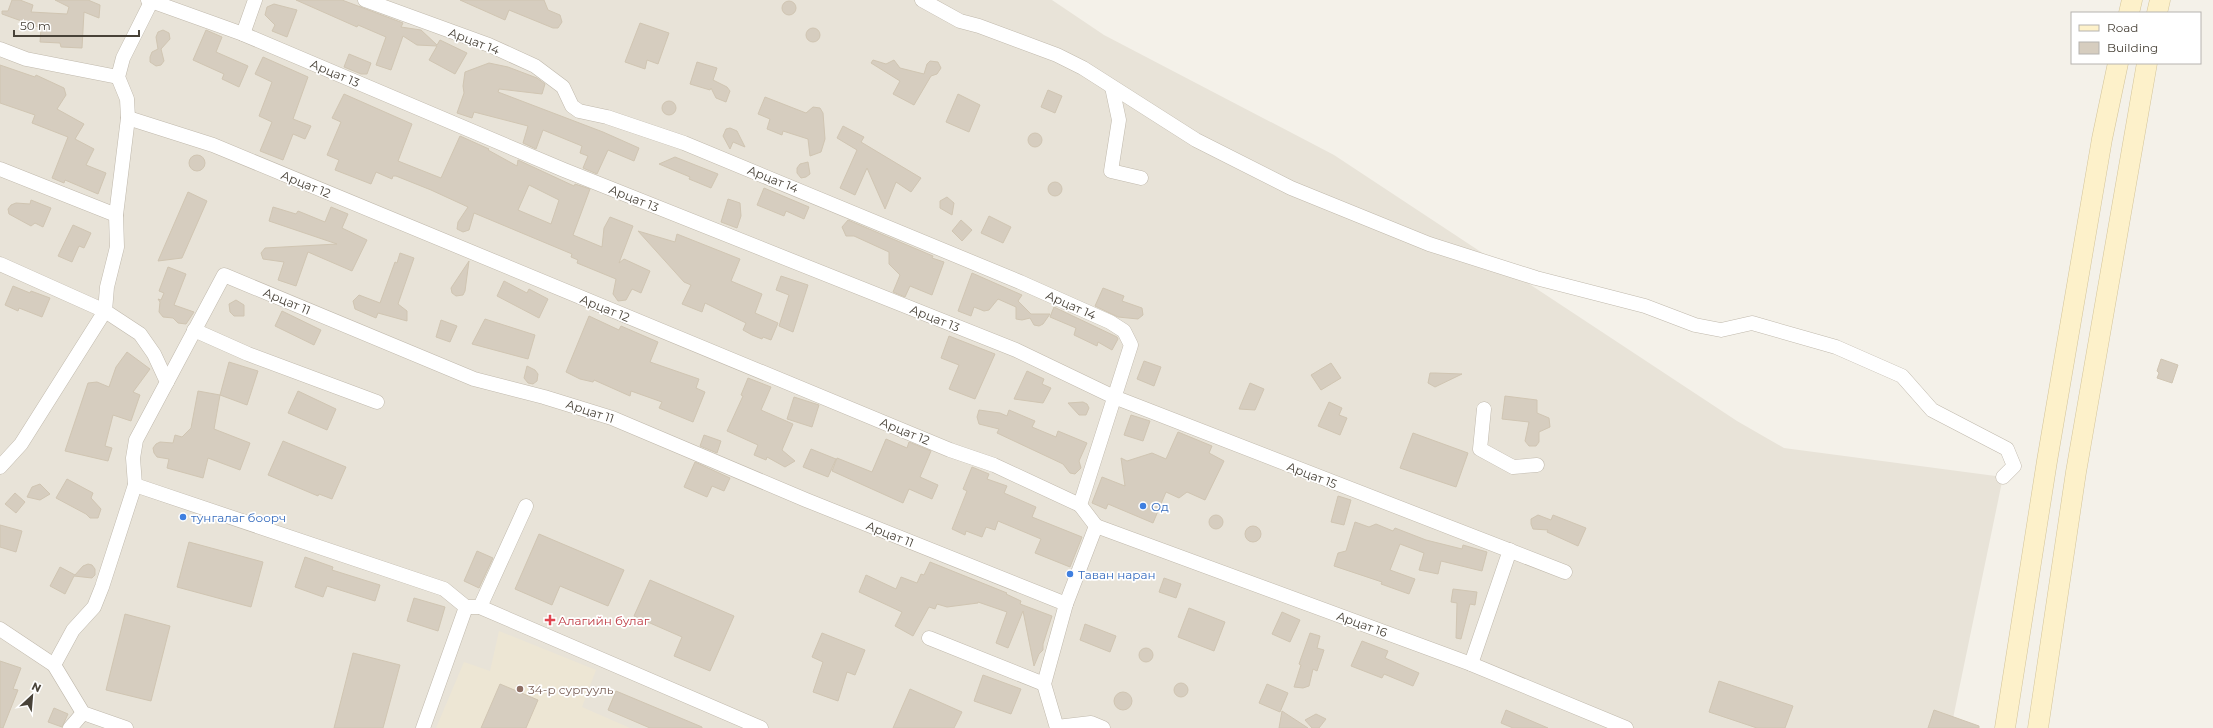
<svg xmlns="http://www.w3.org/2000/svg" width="2213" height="728" viewBox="0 0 2213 728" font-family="Montserrat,sans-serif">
<rect width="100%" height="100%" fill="#f4f1e9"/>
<polygon fill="#e8e3d8" points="0,0 1052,0 1104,35 1334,155 1737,421 1784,448 2003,477 1951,728 0,728"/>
<polygon fill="#ede6d4" points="499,631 596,670 582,707 630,728 436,728 464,662 490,671"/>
<g fill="#d6cdbf" stroke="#d0c5b2" fill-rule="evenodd">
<polygon points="12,0 20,0 33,5 31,12 67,14 69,7 55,0 88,0 100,5 99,18 84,12 82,48 61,47 60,43 40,42 41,28 2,14 2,11 8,11"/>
<polygon points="296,0 342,0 403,23 401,27 421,30 437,45 440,40 467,53 455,74 429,60 437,46 417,45 403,36 391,70 376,65 386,37 358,25 357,27"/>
<polygon points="460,0 544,0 548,10 560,15 562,22 558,28 553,28 509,10 505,20"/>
<circle cx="789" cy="8" r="7"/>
<polygon points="274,4 297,10 287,37 272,31 275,25 265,15 267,7"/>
<polygon points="640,23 669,33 658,64 647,60 645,69 625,62"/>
<circle cx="813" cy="35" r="7"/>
<polygon points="163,30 169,33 170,39 161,49 164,61 161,65 156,66 150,62 150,57 152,52 158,49 156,37 158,32"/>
<polygon points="206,30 222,37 216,52 248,66 239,87 222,79 224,74 193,60"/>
<polygon points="349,54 371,63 367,74 361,74 344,67"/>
<polygon points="263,57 308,77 293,119 311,126 305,139 293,134 283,160 260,151 272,122 259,116 272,82 255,74"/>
<polygon points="873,60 886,64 894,60 900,68 924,74 927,64 930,61 938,62 941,68 937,74 931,76 914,105 893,94 900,81 871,63"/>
<polygon points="697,62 717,68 713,80 727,87 730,91 726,102 716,98 711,88 710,90 690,84"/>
<polygon points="489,63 508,67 537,78 545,84 542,94 499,89 498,92 603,132 639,148 634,161 608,150 597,174 583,168 588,156 580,153 582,146 543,130 536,149 523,143 528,126 474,112 472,118 457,113 464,93 463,86 465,72"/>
<polygon points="0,65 35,77 36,75 64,88 66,95 57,109 84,124 75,139 94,149 86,165 106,173 98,194 65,180 64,183 52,178 68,137 32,123 35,115 0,103"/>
<polygon points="1048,90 1062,96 1055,113 1041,107"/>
<path d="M344,94L412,124L398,161L441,178L460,136L489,149L488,150L517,166L518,160L574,186L575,184L590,189L573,235L602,247L604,228L610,217L633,226L619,263L624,259L650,271L641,293L632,289L626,300L618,301L613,294L616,279L577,263L578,260L571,257L572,254L474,213L469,230L463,232L457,229L458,222L468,207L431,190L396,176H393L392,179L376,172L371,184L335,170L339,160L327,155L341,122L332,118ZM529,185L559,200L551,224L518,210Z"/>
<polygon points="958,94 980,105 969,132 946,122"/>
<polygon points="765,97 806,113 813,107 820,108 823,113 825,139 821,152 810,156 808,139 783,131 782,135 767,129 770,119 758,114"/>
<circle cx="669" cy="108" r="7"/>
<polygon points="843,126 864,137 861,142 921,178 911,192 896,182 885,209 867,168 855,195 840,188 857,150 837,138"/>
<polygon points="730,128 737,131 745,147 733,142 730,149 723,136 726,129"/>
<circle cx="1035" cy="140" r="7"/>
<circle cx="197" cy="163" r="8"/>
<polygon points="675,157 718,174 711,188 689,179 690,177 659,164"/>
<polygon points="808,162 810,174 806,177 801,178 797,173 797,168 800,164"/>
<circle cx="1055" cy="189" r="7"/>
<polygon points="764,188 809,207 804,219 786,211 784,216 757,205"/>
<polygon points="188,192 207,201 182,258 158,261"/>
<polygon points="947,197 954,203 952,215 940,208 940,201"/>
<polygon points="728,199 740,203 741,216 737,228 721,222"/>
<polygon points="31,200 51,208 43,227 35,223 31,226 9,214 8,209 11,205 16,203 30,204"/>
<polygon points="273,207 296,214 298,211 325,222 331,207 348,214 342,228 367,240 352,271 308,252 296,286 278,280 284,262 263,259 261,253 265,248 337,244 269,221"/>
<polygon points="989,216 1011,227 1003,243 981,233"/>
<polygon points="848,220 933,256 932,258 944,262 932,295 910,286 905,297 893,292 900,275 889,264 889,252 854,236 846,236 842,227"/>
<polygon points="961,220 972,230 962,241 952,231"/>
<polygon points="73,225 91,233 84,248 79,246 72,262 58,256"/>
<polygon points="638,231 675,242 677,234 740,259 731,281 762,294 755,313 778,323 771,340 763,337 762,339 752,335 743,330 746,323 705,303 702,312 682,304 691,285 684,282"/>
<polygon points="400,253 414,258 398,304 407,311 407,321 378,313 376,318 355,309 353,301 359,295 380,303 395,262 397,263"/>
<polygon points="469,261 465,291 463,295 456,296 452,293 451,288"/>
<polygon points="168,267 186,274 174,305 194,312 186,324 178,323 173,318 163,317 159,312 160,302 158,299 161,300 164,293 159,291"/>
<polygon points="972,273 1022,295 1018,301 1031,314 1050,314 1043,324 1039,326 1034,325 1030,318 1022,320 1016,319 1016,307 998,299 989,310 984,311 974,307 971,316 958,311"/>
<polygon points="781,276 808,285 793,332 779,326 789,295 776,290"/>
<polygon points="504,281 527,293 529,289 548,299 539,318 497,296"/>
<polygon points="13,286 30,293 31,291 50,298 42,317 19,308 18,311 5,305"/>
<polygon points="1103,288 1124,296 1122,301 1142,308 1143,315 1138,319 1118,317 1095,306"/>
<polygon points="236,300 244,305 244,316 234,316 230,312 229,304"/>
<polygon points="1054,307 1117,337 1118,339 1112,350 1098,342 1097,346 1074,335 1076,328 1050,317"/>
<polygon points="282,311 321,330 314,345 275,326"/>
<polygon points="589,316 619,330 621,326 658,342 650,362 699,379 696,388 705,392 693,422 659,408 662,402 631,391 630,396 594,380 593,382 580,379 566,372"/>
<polygon points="485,319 535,335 528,359 472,344"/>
<polygon points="441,320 457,326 450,342 436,337"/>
<polygon points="949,336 995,354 975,399 949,389 959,365 941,358"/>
<polygon points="127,352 150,369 133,392 140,395 131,421 113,415 105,446 112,448 108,461 65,451 88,383 97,382 109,387 116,367"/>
<polygon points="2161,359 2178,365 2172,383 2157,378 2159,373 2157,371"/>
<polygon points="1144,361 1161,367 1154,386 1137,379"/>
<polygon points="229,362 258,371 247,405 220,395"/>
<polygon points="1331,363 1341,378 1321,390 1311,375"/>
<polygon points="527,366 535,370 538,374 537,381 533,384 528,383 524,378"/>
<polygon points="1027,371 1044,379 1042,384 1051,388 1043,403 1014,399"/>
<polygon points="1430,373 1435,373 1462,374 1435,387 1428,383"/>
<polygon points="748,378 771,387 761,410 793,424 782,450 795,461 785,467 767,457 766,460 754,455 758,445 727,431 743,396 741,395"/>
<polygon points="1250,383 1264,389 1255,410 1239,409"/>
<polygon points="198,391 220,395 214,429 250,443 240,470 208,458 203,478 167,468 169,459 157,457 154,453 153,448 156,444 160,442 173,443 175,435 182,437 191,428"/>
<polygon points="298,391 336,409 327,430 288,413"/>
<polygon points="1505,396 1537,400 1537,413 1549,418 1550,427 1539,432 1539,442 1536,446 1529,446 1525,441 1529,422 1502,419"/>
<polygon points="794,397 819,405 812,427 787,419"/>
<polygon points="1083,402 1087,404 1089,408 1086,415 1079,415 1068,403"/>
<polygon points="1329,402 1342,408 1339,415 1347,418 1340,435 1318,426"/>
<polygon points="979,410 1000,413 1007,416 1009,410 1035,421 1032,427 1056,437 1058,431 1087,443 1079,461 1081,468 1075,474 1070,473 1063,464 997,433 999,429 979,424 977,417"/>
<polygon points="1131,415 1150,421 1143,441 1124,435"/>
<polygon points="1178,432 1212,446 1209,453 1224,461 1205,500 1187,492 1179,498 1166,492 1153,523 1108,504 1106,509 1092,503 1102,477 1125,486 1121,458 1127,461 1152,453 1166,459"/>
<polygon points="1413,433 1468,453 1456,487 1400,468"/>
<polygon points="704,435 721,441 717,453 700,446"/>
<polygon points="886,439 907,448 909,442 931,451 920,477 938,485 932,499 909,489 903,503 832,471 837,458 872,472"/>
<polygon points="283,441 346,467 332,499 319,494 318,496 268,475"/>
<polygon points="811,449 836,459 828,477 803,467"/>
<polygon points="695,462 730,478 724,491 712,486 707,497 684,487"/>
<polygon points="972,467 989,474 987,479 1007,486 1004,493 1036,507 1032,517 1082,537 1070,567 1035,553 1041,539 998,521 995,530 986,527 982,537 966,531 965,535 952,529 967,491 963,489"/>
<polygon points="67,479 93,493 91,498 101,509 98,518 90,518 86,514 56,498"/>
<polygon points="40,484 50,494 40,500 27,497 32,487"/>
<polygon points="15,493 25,502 16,513 5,504"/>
<polygon points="1338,496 1351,500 1344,525 1331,522"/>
<circle cx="1216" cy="522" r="7"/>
<polygon points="1538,515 1551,520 1553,515 1586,528 1578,546 1547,532 1548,530 1533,529 1531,524 1531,519"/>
<polygon points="1355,522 1369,527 1376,524 1393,531 1395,528 1426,540 1462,549 1463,545 1487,552 1482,571 1441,561 1438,574 1419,570 1424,553 1400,544 1390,570 1415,579 1409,594 1381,584 1382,582 1334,566 1338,553 1346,551"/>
<polygon points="0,525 22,531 16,552 0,547"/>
<circle cx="1253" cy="534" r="8"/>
<polygon points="539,534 624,570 608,606 560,586 552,605 515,589"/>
<polygon points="189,542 263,562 251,607 177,587"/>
<polygon points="477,551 493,558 479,588 464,581"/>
<polygon points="305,557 333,567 332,570 380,585 375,601 327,586 323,597 295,587"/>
<polygon points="930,562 1007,593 1006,594 1021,601 1020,604 1052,616 1043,644 1043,650 1039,654 1034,666 1023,611 1008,648 996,643 1007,612 978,602 978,603 947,607 937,604 935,609 929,607 913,636 895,626 902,612 859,592 866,575 896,589 901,577 917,583 921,574 924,575"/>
<polygon points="88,564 92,565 95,569 95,575 92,578 74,576 65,594 50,586 60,567 75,575 83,566"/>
<polygon points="1164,578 1181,584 1176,598 1159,592"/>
<polygon points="650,580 734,616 710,671 674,656 682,637 634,616"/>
<polygon points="1453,589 1477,592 1475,605 1470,604 1461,639 1456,638 1457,603 1451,602"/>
<polygon points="414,598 445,607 438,631 407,621"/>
<polygon points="1189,608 1225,622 1214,651 1178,637"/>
<polygon points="1282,612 1300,620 1290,642 1272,634"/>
<polygon points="125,614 170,626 151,701 106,690"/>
<polygon points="1085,624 1116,636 1110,652 1080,640"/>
<polygon points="822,633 865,650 855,675 847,672 838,701 813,692 823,662 812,657"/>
<polygon points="1310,633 1320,636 1317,648 1324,650 1317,671 1313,669 1309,686 1303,688 1294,687 1301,665 1299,664"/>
<polygon points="1362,641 1388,651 1385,658 1419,673 1413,686 1384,674 1382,678 1351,666"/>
<circle cx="1146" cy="655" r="7"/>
<polygon points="353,653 400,665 383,728 334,728"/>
<polygon points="0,661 21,668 13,689 18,690 3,728 0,728"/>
<polygon points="983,675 1021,689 1011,714 974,701"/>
<polygon points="1719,681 1793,706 1785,728 1757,728 1709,712"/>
<circle cx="1181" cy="690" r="7"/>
<polygon points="500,684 538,700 526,728 481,728"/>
<polygon points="1267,684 1288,693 1280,712 1259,703"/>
<polygon points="910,689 962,712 954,728 893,728"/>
<polygon points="616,691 702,727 702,728 650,728 608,710"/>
<circle cx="1123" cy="701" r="9"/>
<polygon points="54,708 68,714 62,727 48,722"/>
<polygon points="1506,710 1548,728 1513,728 1501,723"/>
<polygon points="1934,710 1979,726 1979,728 1928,728"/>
<polygon points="1282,711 1308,728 1279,728"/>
<polygon points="1316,714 1326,719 1319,728 1312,728 1305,720"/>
</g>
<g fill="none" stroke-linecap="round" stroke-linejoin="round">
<g stroke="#c0b9ac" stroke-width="15">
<g id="minor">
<polyline points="148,0 243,34 564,170 1016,350 1114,397 1565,572"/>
<polyline points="152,0 123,58 118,77 127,99 128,118 116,215 117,247 107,287 105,311 140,334 154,354 167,382 136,440 133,458 135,485 444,589 466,607 480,607 761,728"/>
<polyline points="365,0 489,45 535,66 563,87 572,106 579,111 607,117 684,143 1020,282 1110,322 1124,331 1131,345 1080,505 1096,526 1066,604 1044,684 1057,728"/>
<polyline points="922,0 960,21 979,26 1057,55 1083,68 1196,140 1291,188 1429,244 1536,278 1645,306 1695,325 1721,330 1752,323 1836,347 1902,376 1932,410 2007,449 2014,466 2003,477"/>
<polyline points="243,34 255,0"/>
<polyline points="0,49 26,59 118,77"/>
<polyline points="1112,87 1119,120 1111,171 1141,178"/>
<polyline points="128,118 213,145 950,450 994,465 1080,505"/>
<polyline points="0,169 116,215"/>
<polyline points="0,264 105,311 21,444 0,467"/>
<polyline points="194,330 248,354 377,402"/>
<polyline points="167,382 224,275 474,379 544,397 612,418 806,500 1066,604"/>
<polyline points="1484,409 1480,449 1513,467 1537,465"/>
<polyline points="1096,526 1471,664 1626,728"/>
<polyline points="480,607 526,506"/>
<polyline points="0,629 54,665 83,713 126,728"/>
<polyline points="929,638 1044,684"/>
<polyline points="1471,664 1510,550"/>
<polyline points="54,665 73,630 94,607 102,587 135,485"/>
<polyline points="1057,727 1091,723 1103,728"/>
<polyline points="70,728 83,713"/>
<polyline points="423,728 466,607"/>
</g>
</g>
<g stroke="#d3c49a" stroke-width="21">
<g id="secondary">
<polyline points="2129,13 2132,0"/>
<polyline points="2157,13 2160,0"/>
<polyline points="2005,728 2047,461 2102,139 2118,63"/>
<polyline points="2038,728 2076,472 2147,63"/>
</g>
</g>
<use href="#minor" stroke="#fff" stroke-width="14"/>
<use href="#secondary" stroke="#fdf1ca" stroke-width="20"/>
</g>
<g fill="#3f7fe0" stroke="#fff" stroke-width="1.5">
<circle cx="1143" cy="506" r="4"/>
<circle cx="183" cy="517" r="4"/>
<circle cx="1070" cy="574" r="4"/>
</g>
<path fill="#e0444e" stroke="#fff" stroke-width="1.5" d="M548 614h4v4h4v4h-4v4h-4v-4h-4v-4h4z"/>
<circle fill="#8d6e63" stroke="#fff" stroke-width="1.5" cx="520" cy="689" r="4"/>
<g text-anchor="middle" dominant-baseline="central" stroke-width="3.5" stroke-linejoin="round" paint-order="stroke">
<g font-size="12" fill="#484238" stroke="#fff">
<text transform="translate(474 41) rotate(21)">Арцат 14</text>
<text transform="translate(335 73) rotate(23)">Арцат 13</text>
<text transform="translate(773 179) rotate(22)">Арцат 14</text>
<text transform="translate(306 184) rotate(22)">Арцат 12</text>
<text transform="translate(634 198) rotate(22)">Арцат 13</text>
<text transform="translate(287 301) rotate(23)">Арцат 11</text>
<text transform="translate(1071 305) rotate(24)">Арцат 14</text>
<text transform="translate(605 308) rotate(22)">Арцат 12</text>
<text transform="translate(935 318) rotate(22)">Арцат 13</text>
<text transform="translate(590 411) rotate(18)">Арцат 11</text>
<text transform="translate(905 431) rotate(22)">Арцат 12</text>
<text transform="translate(1312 475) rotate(21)">Арцат 15</text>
<text transform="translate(890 534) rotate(22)">Арцат 11</text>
<text transform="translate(1362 624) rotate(20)">Арцат 16</text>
</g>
<g font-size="12" fill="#366cbe" stroke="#fff" text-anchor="start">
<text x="1151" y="506">Од</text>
<text x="191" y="517">тунгалаг боорч</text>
<text x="1078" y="574">Таван наран</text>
</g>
<g font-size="12" fill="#be3a42" stroke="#fff" text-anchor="start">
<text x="558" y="620">Алагийн булаг</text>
</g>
<g font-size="12" fill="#785e54" stroke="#fff" text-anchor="start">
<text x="528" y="689">34-р сургууль</text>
</g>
</g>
<rect x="2071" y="12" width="130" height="52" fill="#ffffff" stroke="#b6b3af"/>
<rect x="2079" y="25" width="20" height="6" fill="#fdf1ca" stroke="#b6b3af"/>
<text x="2107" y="32" font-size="12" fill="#484238">Road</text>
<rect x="2079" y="42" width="20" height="12" fill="#d6cdbf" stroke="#b6b3af"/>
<text x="2107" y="52" font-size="12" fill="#484238">Building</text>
<g transform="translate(32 696) rotate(26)" stroke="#ffffff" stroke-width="3" paint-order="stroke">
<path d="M0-3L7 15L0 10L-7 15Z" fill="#484238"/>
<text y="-6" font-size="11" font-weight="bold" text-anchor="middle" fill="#484238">N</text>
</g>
<path d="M14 30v6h125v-6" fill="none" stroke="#484238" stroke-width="2"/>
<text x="20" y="30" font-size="12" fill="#484238" stroke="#ffffff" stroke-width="3" paint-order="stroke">50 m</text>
</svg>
